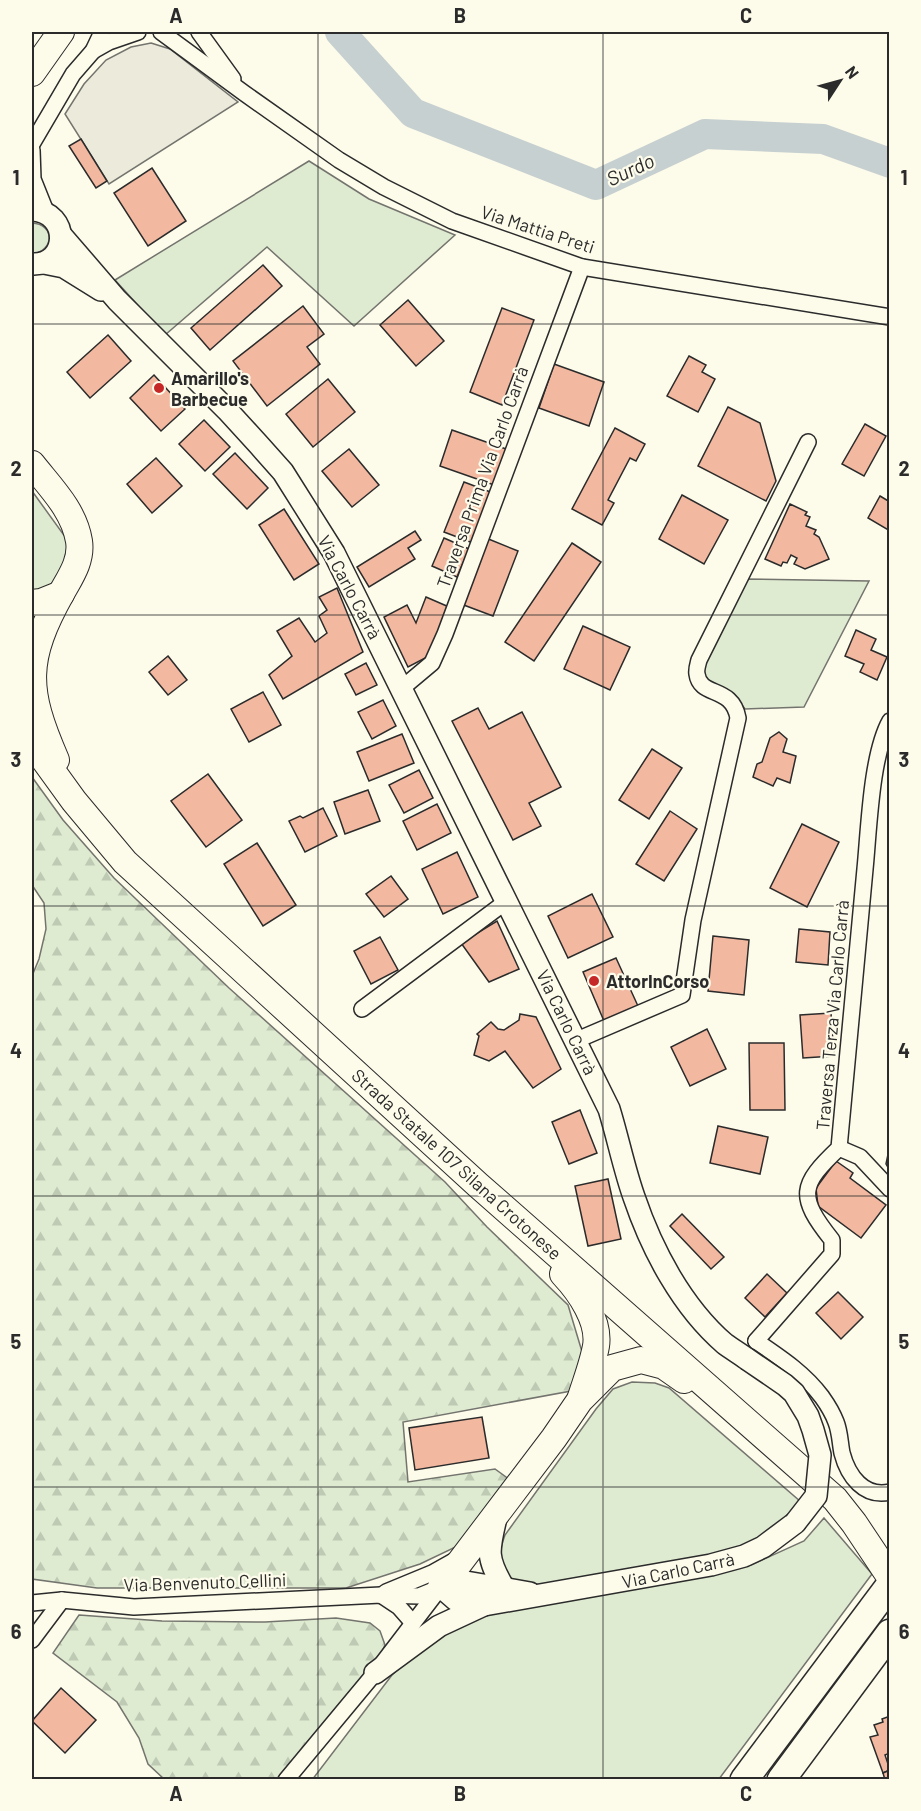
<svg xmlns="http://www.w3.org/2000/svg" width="921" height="1811" viewBox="0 0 921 1811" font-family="Barlow,sans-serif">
<defs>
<pattern id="forest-firs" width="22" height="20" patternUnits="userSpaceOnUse" patternTransform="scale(1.5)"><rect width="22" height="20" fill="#deebd1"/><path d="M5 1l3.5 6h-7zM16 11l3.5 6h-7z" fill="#bfcab4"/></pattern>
</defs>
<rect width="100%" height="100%" fill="#fdfbea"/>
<g fill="#deebd1" stroke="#74746e" stroke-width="1.5">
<polygon points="309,161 369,199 455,235 354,326 267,247 165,335 115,280"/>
<path d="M32,223C55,224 55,251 32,254Z"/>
<polygon points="32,491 66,538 69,563 50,587 32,594"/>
<path d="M745,579L869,581L804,707L745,709C735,693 727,696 714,687C709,684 705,677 701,672Z"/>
<path d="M632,1382L655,1383L669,1388L801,1502L797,1514L752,1547L546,1590L514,1584C500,1567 497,1556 505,1535L596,1409L613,1389Z"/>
<polygon points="824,1518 872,1574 719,1779 312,1780 392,1675 430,1639 473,1618 549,1602 751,1565 804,1541"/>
</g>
<g fill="url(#forest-firs)" stroke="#74746e" stroke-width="1.5">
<polygon points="32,777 63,820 114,878 229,988 445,1182 487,1227 568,1305 583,1355 571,1391 403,1422 408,1482 495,1469 513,1482 462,1544 420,1564 346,1588 97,1588 32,1579 32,976 39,959 46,929 44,903 32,885"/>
<polygon points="79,1615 162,1621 265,1622 336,1618 370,1623 380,1631 385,1645 380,1656 276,1780 164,1779 148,1764 139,1738 117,1702 53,1653"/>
</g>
<polygon fill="#eceadb" stroke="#74746e" stroke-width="1.5" points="151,43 170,49 238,102 109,184 65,114 84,84 106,60 131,47"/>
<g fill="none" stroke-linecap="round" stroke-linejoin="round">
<polyline stroke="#c7d0d0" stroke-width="30" points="340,32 413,113 596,185 705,134 823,139 890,163"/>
</g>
<g fill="#f2b8a0" stroke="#2b2b2b" stroke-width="1.5">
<polygon points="81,139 107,181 96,188 69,146"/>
<polygon points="152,168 186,221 148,246 114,193"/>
<polygon points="263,265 282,286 210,350 191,328"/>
<polygon points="408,300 444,341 416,366 380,325"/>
<polygon points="303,306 324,334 307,347 320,364 267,406 233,361"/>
<polygon points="502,308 534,320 502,405 470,392"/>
<polygon points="108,335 131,361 90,398 67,372"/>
<polygon points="689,356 706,365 702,372 715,379 698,412 667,396"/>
<polygon points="554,364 604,382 589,426 539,408"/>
<polygon points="154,375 185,409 161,431 130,398"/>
<polygon points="328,379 355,412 313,447 286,414"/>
<polygon points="728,407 760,423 776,481 766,501 698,466"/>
<polygon points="204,420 230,447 205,471 179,444"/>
<polygon points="865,424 886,436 864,476 842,464"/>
<polygon points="615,428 645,444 636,461 630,458 608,500 614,503 602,525 572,509"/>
<polygon points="452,430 509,450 497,486 440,466"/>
<polygon points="349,449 379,485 352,507 322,471"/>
<polygon points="235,453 268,488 247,509 213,474"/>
<polygon points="156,458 182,486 152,513 127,484"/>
<polygon points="464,482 493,493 473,543 444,532"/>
<polygon points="682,495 728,520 704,564 659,539"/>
<polygon points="880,496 890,502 890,531 868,518"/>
<polygon points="790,504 807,512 805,515 810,517 806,526 816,530 814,534 819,537 829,559 805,569 794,564 797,558 791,555 787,563 783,562 781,566 765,559"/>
<polygon points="284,509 319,564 294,580 259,525"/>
<polygon points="415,531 421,540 408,548 415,559 369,587 357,567"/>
<polygon points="444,538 469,549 457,577 432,566"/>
<polygon points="486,538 518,551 493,616 461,604"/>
<polygon points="572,543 601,562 534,661 505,642"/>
<polygon points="337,588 363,652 283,699 269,675 292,656 277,631 299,618 315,642 327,633 319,616 327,610 319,597"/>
<polygon points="426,597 449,607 431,655 408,667 384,617 407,605 416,623"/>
<polygon points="583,626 630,647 610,690 564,669"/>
<polygon points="856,630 876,639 871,650 887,657 877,680 860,672 864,664 845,656"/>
<polygon points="168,656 187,680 168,695 149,672"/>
<polygon points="366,663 377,685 356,695 345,674"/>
<polygon points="263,692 281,725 249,742 231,709"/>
<polygon points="383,700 396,726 372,739 358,712"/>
<polygon points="478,708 489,729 522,712 561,787 529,803 541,826 513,840 452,721"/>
<polygon points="779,732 787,739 783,752 796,756 790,783 777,778 773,786 753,777 757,764 762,762 770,738"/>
<polygon points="402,734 414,763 369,781 357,752"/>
<polygon points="652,749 682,768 649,819 619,800"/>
<polygon points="419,770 433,798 404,813 389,785"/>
<polygon points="208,774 242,820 206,847 171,801"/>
<polygon points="368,790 380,821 345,834 334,802"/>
<polygon points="437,804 451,833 417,850 403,821"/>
<polygon points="323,808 337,836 305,852 289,821 300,816 303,818"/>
<polygon points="670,811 697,829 664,881 636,864"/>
<polygon points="802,824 839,842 807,907 770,888"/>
<polygon points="257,843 296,905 263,926 224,864"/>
<polygon points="457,852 478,897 443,914 422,869"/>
<polygon points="391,876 408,899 384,917 366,894"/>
<polygon points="592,894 613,937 568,958 548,916"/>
<polygon points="497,921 519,969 489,982 461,943"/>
<polygon points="799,929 830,932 828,965 796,962"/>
<polygon points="713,936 749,940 744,995 708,991"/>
<polygon points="380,937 398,970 371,984 354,951"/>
<polygon points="616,958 638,1006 604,1021 583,972"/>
<polygon points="831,1013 834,1056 803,1058 800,1015"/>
<polygon points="520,1014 536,1017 561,1069 533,1088 505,1051 489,1061 474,1055 479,1036 477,1034 491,1022 498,1029 504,1030 519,1020"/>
<polygon points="707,1029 726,1069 690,1086 671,1047"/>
<polygon points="749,1043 784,1043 785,1110 750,1110"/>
<polygon points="580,1110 597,1153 569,1164 552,1122"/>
<polygon points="718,1126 768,1137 760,1174 710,1163"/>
<polygon points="890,1145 890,1171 886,1164"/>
<polygon points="836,1161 853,1173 850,1178 886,1205 861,1238 818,1206 816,1188"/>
<polygon points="608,1179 621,1239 588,1246 575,1186"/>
<polygon points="682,1214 724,1257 711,1269 670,1226"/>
<polygon points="767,1274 787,1293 765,1317 745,1298"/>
<polygon points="838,1292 863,1317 841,1339 816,1313"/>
<polygon points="482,1417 489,1458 415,1470 409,1428"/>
<polygon points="61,1688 96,1720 65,1753 32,1721"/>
<polygon points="890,1716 890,1753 885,1755 890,1770 883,1773 870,1737 878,1735 874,1725 883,1722 882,1719"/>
<polygon points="890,1770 890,1780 885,1780 883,1773"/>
</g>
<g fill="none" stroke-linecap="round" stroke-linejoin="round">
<g stroke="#2b2b2b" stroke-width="18">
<g id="minor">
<polyline points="161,32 244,93 339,160 384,187 452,221 582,267 890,317"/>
<polyline points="199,32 233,79"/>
<polyline points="93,51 109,42 138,32"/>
<polyline points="32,144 73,74 93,51 102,32"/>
<polyline points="32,150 33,179 47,214"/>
<polyline points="401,689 432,663 445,634 582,267"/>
<polyline points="362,1009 507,901"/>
<path d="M577,1040L682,995L693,920L738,718C732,685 700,698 697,674C696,670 698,664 699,660L808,442"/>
<polyline points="839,1148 860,1157 890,1189"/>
<path d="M756,1341L832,1254V1240C797,1196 800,1185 839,1148C848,1055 856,962 865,869C869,829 871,755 890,721"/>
<path d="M756,1341C781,1358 804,1373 822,1397C827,1404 833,1414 836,1422C840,1432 840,1443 842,1453C848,1476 864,1498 890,1492"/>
<polyline points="386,1592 432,1573 457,1559"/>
<polyline points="381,1595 399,1607 413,1623"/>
<polyline points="32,1603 62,1600 134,1607 381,1595 419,1596 441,1587"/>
<polyline points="32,1640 62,1600"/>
<polyline points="286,1780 375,1673 440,1588"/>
</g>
</g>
<g stroke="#2b2b2b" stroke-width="24">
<g id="secondary">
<path d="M32,210C71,212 69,266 32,264"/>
<path d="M61,235L117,300L227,410L259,445L283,472L334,553L609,1109C618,1138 624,1169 634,1197C652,1250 682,1307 725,1344C732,1349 740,1354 747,1359"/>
<polyline points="44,263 64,267 101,290"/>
<path d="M496,1518C488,1551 486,1558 504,1588"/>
<polyline points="441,1587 456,1600 484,1605 711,1565 744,1556 763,1547 795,1523"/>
<polyline points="441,1587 466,1582 530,1593"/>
<polyline points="375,1673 439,1626 484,1605"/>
</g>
</g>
<g stroke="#2b2b2b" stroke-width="28">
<g id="trunk">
<polyline points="32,73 61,32"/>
<path d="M32,464C50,487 74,510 79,541C82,560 71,576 62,592C24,660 25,689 56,760"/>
<polyline points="32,603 41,602 61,594"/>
<polyline points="32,743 74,801 125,862 478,1185 835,1499 854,1523 890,1577"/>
<path d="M563,1274C580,1292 600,1321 596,1346C593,1363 586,1381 581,1397"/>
<polyline points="441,1587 554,1438 580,1400 612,1368 641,1360 664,1366 684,1380"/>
</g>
</g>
<g stroke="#2b2b2b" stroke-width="30">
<g id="motorway">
<polyline points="744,1780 890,1585"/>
<polyline points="781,1780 890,1633"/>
</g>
</g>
<use href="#minor" stroke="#fdfbea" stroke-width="15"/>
<use href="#secondary" stroke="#fdfbea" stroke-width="21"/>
<use href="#trunk" stroke="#fdfbea" stroke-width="26"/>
<use href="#motorway" stroke="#fdfbea" stroke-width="27"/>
<g stroke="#2b2b2b" stroke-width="24" stroke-linecap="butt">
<polyline id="secondary-bridge" points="747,1359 785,1385 794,1393 808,1416 813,1430 820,1455 816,1496 795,1523"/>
</g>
<use href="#secondary-bridge" stroke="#fdfbea" stroke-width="21"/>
</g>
<path fill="none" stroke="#2b2b2b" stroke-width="1.5" stroke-opacity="0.55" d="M318,32V1780M603,32V1780M32,324H890M32,615H890M32,906H890M32,1196H890M32,1487H890"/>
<g fill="#c62828" stroke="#fdfbea" stroke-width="2">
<circle cx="159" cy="388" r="6"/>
<circle cx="594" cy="981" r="6"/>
</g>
<g text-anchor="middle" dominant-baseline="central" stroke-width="4.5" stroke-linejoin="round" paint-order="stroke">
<g font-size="18" fill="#2b2b2b" stroke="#fdfbea">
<text transform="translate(538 229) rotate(18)">Via Mattia Preti</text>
<text transform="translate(482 477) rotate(-70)">Traversa Prima Via Carlo Carrà</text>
<text transform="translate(350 587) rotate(62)">Via Carlo Carrà</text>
<text transform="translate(832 1015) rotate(-85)">Traversa Terza Via Carlo Carrà</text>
<text transform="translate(567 1022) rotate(64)">Via Carlo Carrà</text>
<text transform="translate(457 1164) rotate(42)">Strada Statale 107 Silana Crotonese</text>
<text transform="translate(678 1570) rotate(-12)">Via Carlo Carrà</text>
<text transform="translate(205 1582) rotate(-2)">Via Benvenuto Cellini</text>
</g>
<g font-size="18" font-weight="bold" fill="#2b2b2b" stroke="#fdfbea" text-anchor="start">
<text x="171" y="378">Amarillo's<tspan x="171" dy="21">Barbecue</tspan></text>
<text x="606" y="981">AttorInCorso</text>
</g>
<g font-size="20" font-style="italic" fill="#2b2b2b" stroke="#fdfbea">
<text transform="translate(630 169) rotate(-25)">Surdo</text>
</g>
</g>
<rect width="921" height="1811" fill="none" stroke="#fdfbea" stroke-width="66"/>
<g transform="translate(840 81) rotate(54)" stroke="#fdfbea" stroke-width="4.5" paint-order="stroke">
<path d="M0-4.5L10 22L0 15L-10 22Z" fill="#2b2b2b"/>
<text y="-9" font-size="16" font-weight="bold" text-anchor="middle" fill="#2b2b2b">N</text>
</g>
<rect x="33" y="33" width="855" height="1745" fill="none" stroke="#2b2b2b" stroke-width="2"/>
<g font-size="20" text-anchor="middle" font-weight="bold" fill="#2b2b2b">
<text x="176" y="23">A</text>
<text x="460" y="23">B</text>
<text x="746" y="23">C</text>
<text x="16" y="185">1</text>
<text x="904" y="185">1</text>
<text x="16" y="476">2</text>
<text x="904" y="476">2</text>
<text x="16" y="767">3</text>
<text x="904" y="767">3</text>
<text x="16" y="1058">4</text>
<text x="904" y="1058">4</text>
<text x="16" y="1349">5</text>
<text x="904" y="1349">5</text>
<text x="16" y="1639">6</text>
<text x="904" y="1639">6</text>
<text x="176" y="1801">A</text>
<text x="460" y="1801">B</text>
<text x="746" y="1801">C</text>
</g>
</svg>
